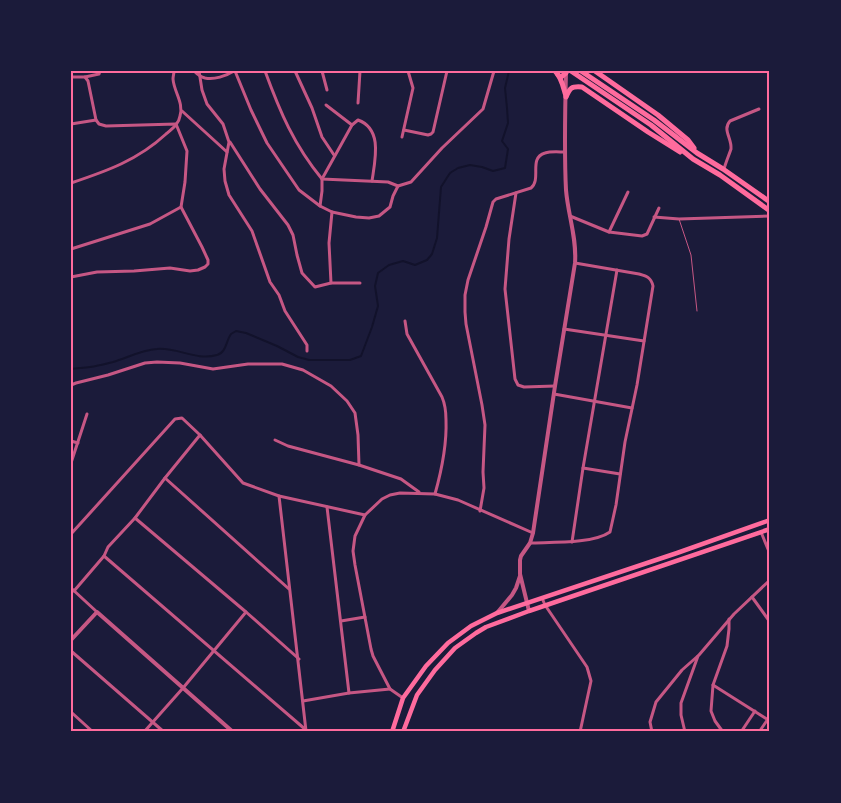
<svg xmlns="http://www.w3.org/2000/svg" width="841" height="803" viewBox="0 0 841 803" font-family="'Exo 2',sans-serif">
<rect width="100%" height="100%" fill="#1b1b3a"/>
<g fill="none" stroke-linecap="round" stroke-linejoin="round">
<path stroke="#12122b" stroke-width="2" d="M71,369C78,368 84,368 90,367C98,366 105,364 113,362C127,358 141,350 157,349C177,347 196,361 217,355C226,353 226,341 231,334L236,331L246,333L277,346L298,357L309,360H350L361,356L372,327L378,306L375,286L378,273L389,265L403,261L415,265L427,260L432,254L437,238L441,187L450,173L458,168L470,165L482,167L493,171L505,168L508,149L502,141L508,123L507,108L505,88L509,71"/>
<polyline stroke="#c65784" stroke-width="1" points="679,219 691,255 697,311"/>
<g stroke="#c65784" stroke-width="3">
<path d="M194,71C197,74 201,77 205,78C214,80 226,76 234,71"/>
<polyline points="199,71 202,90 207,104 223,124 229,142 224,169 225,181 229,195 252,231 270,282 279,295 285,311 307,345 307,351"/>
<polyline points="235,71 251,110 267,143 299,190 320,206 332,212 356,217 369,218 379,216 390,207 393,196 398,186"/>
<path d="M265,71C280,112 294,145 322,179L388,182L398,186L411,182L442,148L483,109L494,71"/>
<polyline points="295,71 312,108 322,137 334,155"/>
<polyline points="322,71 327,90"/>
<polyline points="71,77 85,77 88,81 96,120"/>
<polyline points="85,77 99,74 100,71"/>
<polyline points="358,103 360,71"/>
<polyline points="326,105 352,125"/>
<polyline points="182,111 227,152"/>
<polyline points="71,124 96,120 99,124 106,126 176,124 187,151 185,182 181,207 202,247 208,260 208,264 205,267 198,270 190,271 170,268 134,271 97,272 71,277"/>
<polyline points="404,130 428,135 431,134 433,132 447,71"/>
<polyline points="402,137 413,88 408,71"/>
<polyline points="230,142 260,189 288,225 293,235 297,255 302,273 315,287 331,283 360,283"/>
<path d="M724,169C726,162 729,155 731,149C732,138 722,130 730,121L759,109"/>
<path d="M71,183C107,171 138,160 166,134C172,129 179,124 180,116C184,103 174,92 173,79C173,76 174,74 174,71"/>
<polyline points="516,193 509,239 505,289 515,379 518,385 524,387 555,386"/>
<path d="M320,206L322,191V179L352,125L358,120C383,129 375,160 372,181"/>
<polyline points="570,216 609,232 642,236 647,234 659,208"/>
<polyline points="654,217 679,219 770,216"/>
<polyline points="609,232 628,192"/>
<polyline points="71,249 150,224 181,207"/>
<polyline points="331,283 329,243 332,212"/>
<path d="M405,321L407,334L442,397C445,404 446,412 446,420C447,446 442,469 435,494"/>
<polyline points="564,329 644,341"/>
<polyline points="71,385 76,383 108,375 145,363 157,362 180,363 213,369 248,364 282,364 303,370 331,386 347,401 355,413 358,435 359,465"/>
<polyline points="554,394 632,408"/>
<polyline points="275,440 288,446 359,465 401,479 419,492"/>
<polyline points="71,441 78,443"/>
<polyline points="71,463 87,414"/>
<polyline points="583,468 620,474"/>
<polyline points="165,478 289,589"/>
<polyline points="279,496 306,731"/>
<polyline points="327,507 349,693"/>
<path d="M480,511L484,488L483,472L485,425L482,405L466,324L465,312V295L468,280L486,227L493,202L496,199L531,188C542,179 528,158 545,153C551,151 559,152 565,152"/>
<polyline points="135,518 246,612 299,659"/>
<polyline points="761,532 770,554"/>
<polyline points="71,534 175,419 182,418 200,435 243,483 279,496 365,515"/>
<polyline points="572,542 583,468 617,270"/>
<path d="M530,543C551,542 593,544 610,532L616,505L625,442L637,385L653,286C651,277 646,276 639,274L575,263"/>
<polyline points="104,556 306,730"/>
<polyline points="71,588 97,612"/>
<polyline points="74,591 104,556 108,547 135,518 165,478 200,435"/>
<polyline points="752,597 770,622"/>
<polyline points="542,598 545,605 587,667 591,681 580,732"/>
<polyline points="341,621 365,617"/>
<polyline points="71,651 164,732"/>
<polyline points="713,685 770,721"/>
<polyline points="403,698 390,689 373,656 371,649 355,565 353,551 355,536 365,515 382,499 390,495 400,493 435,494 458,500 533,533"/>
<polyline points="303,701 349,693 390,689"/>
<polyline points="71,712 93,732"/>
<polyline points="144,732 183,688 246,612"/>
<polyline points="652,732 650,722 656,702 682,670 699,655 734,614 770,580"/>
<polyline points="685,732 681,715 681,703 698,656"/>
<polyline points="723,732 715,721 711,711 713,685 727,646 729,629 729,619"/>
<polyline points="741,732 755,711"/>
<polyline points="759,732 768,719"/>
</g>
<g stroke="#c65784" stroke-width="4">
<path d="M529,611L520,574V560L521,556L530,543L533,533L555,386L575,263C577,238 568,215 566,190C564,151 565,111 566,71"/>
<polyline points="497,613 512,595 516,588 520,576"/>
<polyline points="71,640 97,612 233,732"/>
</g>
<g stroke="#ff6b9d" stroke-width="4.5">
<polyline points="392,732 403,698 426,666 448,643 471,626 497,613 677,553 770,520"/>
<polyline points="403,732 417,695 435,670 455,648 476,633 486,627 529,611 770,529"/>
</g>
<g stroke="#ff6b9d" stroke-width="5">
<path d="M555,71C562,78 563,87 566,96"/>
<polyline points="571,71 651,125 693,159 720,175 770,211"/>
<polyline points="581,71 654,120 697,153 723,169 770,202"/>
<polyline points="595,71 658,115 688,140 694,148"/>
<polyline points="558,75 561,77 566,73"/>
<path d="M566,97C570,88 571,86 582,87L648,132L680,152"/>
</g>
</g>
<rect width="841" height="803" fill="none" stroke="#1b1b3a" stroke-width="145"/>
<rect x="72" y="72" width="696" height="658" fill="none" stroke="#ff6b9d" stroke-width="2"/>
</svg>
